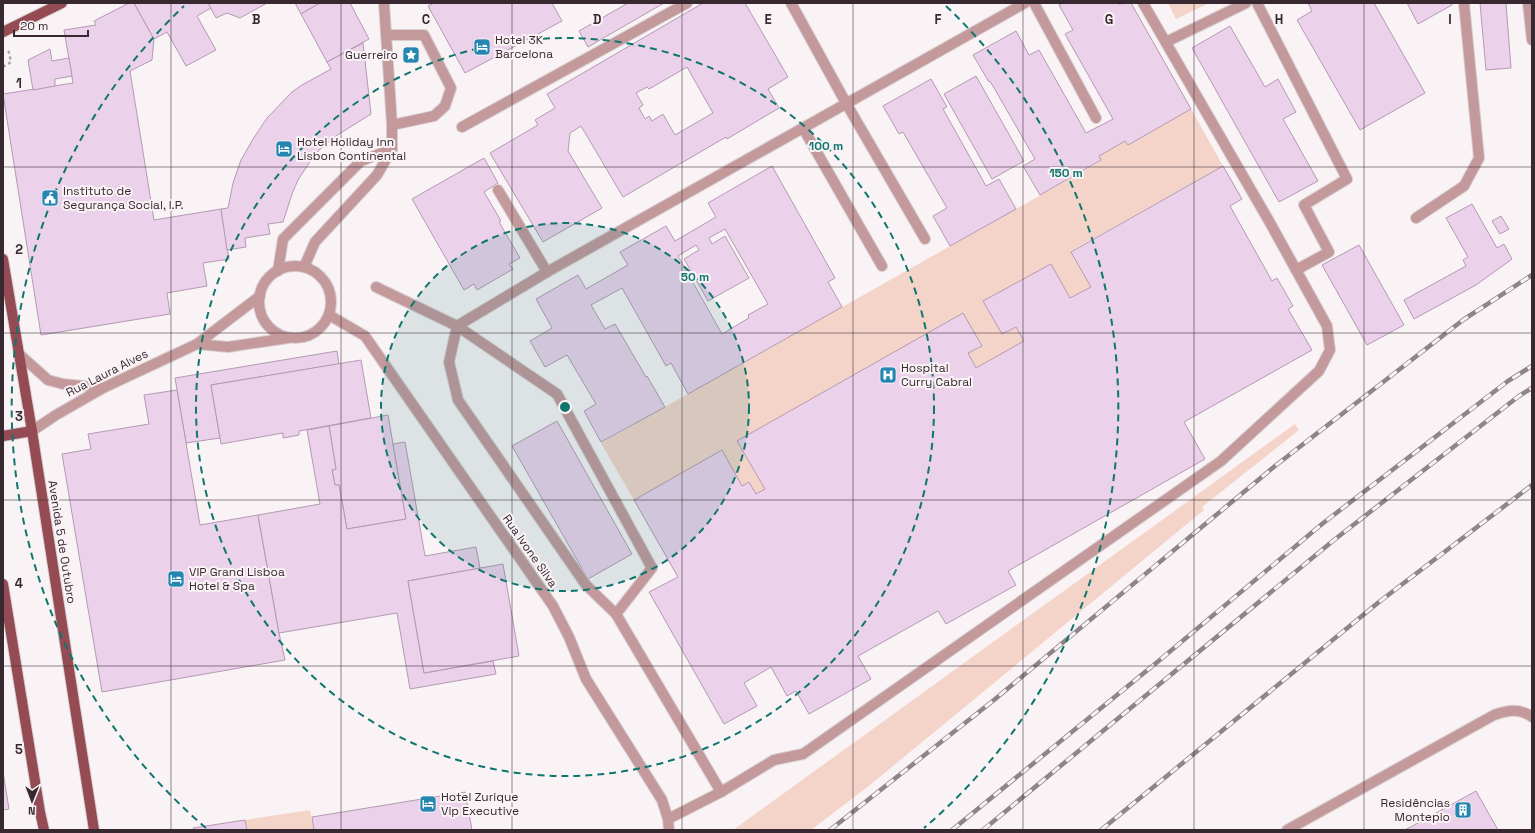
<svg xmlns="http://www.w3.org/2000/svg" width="1535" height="833" viewBox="0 0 1535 833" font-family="'Space Grotesk',sans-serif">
<rect width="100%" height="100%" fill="#faf3f6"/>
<g fill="#f4d3c8">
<polygon points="1168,3 1209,3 1176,19"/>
<polygon points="1191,109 1223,166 1071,251 1091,287 1070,298 1051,264 984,301 1002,334 1016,327 1024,341 976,368 968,353 981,346 737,441 765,489 756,494 742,486 722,450 634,500 601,443 1101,161 1099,156 1125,141 1128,145"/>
<polygon points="1295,424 1299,430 1202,507 1204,510 870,785 811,830 733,830"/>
<polygon points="310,810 314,830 247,830 245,820"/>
</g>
<g fill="#ebd1ea" stroke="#b39ab2" fill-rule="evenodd">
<polygon points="129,3 134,3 154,39 152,60 130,71 154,220 221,209 229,259 203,263 207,286 167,293 170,314 41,335 3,94 73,83 64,30 96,25 94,21"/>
<polygon points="134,3 208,3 211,8 197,16 216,50 186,66 167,32 154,39"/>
<polygon points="208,3 267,3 240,18 227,13 216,18"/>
<polygon points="295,3 320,3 301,14"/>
<polygon points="320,3 350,3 369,39 327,62 301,14"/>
<polygon points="434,3 552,3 562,21 465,73 428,6"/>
<polygon points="628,3 664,3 588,47 579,31"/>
<path d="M703,3H745L788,77L768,89L779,108L727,139L726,137L623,197L581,126L570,133L568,151L602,208L543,242L490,153L538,125L535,120L555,108L547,94ZM687,67L713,113L675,135L663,114L652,121L649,116L645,119L639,108L643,105L636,93L647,87L649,89Z"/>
<polygon points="1063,3 1117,3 1118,4 1131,3 1191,109 1128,145 1125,141 1099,156 1101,160 1040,195 1023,166 1035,159 990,81 989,82 973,55 1016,31 1029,55 1039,50 1086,133 1113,119 1065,34 1073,30 1059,5"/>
<polygon points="1308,3 1374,3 1425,93 1360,130 1297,20 1312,11"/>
<polygon points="1407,3 1452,3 1452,5 1418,24"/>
<polygon points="1480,3 1506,3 1511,68 1486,70"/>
<polygon points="1230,26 1265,87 1278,79 1296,112 1283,119 1318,181 1279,202 1192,48"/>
<polygon points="363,43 371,114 339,134 327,143 315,154 298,180 292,194 283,222 268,224 270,234 245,238 246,247 227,250 221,209 228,208 233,183 241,160 253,139 267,118 292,92 302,85 331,69 327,62"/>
<polygon points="50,49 52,61 69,58 72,76 55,79 55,86 33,90 28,60"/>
<polygon points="976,76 1024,161 992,179 944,94"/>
<polygon points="931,79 947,107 943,109 986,186 999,179 1016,209 950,246 933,216 947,208 903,132 899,134 883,106"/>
<polygon points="484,158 498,183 484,192 501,221 499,222 520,258 509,264 513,269 477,290 474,284 464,290 412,199"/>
<path d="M772,166L835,278L828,282L842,307L688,394L671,363L666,366L622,288L591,305L605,329L615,324L646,377L647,376L665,407L601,442L584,411L596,404L567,355L545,367L530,341L552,328L536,299L578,275L586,289L628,265L620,252L666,226L675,241L716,217L708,203ZM725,229L768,304L748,315L749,318L722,334L678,256L696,245L699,250L684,259L708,301L749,278L725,236L712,244L709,238Z"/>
<polygon points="1223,166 1242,199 1230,206 1272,281 1277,278 1293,306 1288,309 1312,350 1184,422 1205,459 1008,571 1016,585 946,624 938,611 858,656 871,679 809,714 796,691 787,696 771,667 744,683 757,706 724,724 649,592 678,577 634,500 722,450 742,486 749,482 756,494 765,489 737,441 963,313 982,346 968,353 976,368 1024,341 1016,327 1002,334 983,301 1051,264 1070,298 1091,287 1071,252"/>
<polygon points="1472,204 1497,248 1504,244 1512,259 1476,285 1414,319 1404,300 1466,266 1463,260 1468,257 1446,218"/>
<polygon points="1501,216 1509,229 1500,234 1492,221"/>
<polygon points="1359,245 1404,325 1367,345 1322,265"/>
<polygon points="337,351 339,364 211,385 220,438 186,443 175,378"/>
<polygon points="361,360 371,418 299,431 299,435 283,438 283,433 221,444 211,385"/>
<polygon points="177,390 200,525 258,515 279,633 285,660 102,692 62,454 91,449 88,434 149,424 144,395"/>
<polygon points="388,415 406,519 347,529 339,485 335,485 332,470 336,469 329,426"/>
<polygon points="557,421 632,554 588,579 512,446"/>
<polygon points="329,426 336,469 332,470 335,485 339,485 347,529 406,519 393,444 405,442 425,556 476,547 480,568 408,581 424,673 493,661 496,674 410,689 397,613 279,633 258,515 320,504 307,430"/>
<polygon points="503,564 519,656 424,673 408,581"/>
<polygon points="3,772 9,809 3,810"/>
<polygon points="1476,791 1498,830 1405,830"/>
<polygon points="465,792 472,830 314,830 312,817"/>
<polygon points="245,820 247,830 194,830 193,828"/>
</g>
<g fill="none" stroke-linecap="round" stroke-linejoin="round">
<g stroke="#d7cfd2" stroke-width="12">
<g id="service">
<polyline points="791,3 846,103 925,239"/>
<polyline points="1034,3 1096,118"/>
<polyline points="1257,3 1347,179 1304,205 1329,252 1296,270"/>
<polyline points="1528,3 1532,40"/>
<polyline points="387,35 424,35 451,88 445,106 434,116 392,125"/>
<polyline points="1166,42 1246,3"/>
<polyline points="462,127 687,3"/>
<polyline points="803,128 882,266"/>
<polyline points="498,190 547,272"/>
<polyline points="1416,218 1464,186 1479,158 1464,3"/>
<polyline points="278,271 283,239 361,161 392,149"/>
<polyline points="376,287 457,326 557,394 652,568 616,614"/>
<polyline points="721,792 616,614 586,585 458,400 449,362 457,326 547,272 1025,3"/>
<polyline points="668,819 721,792 774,760 803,754 1221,461 1319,371 1330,350 1327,326 1269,221 1143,3"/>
</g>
</g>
<g stroke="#d7cfd2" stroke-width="12">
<g id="minor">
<circle cx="295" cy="302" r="36"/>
<polyline points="304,267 315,242 377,175 392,149 392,125 384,3"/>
<polyline points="329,315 365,336 553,606 569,637 586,679 662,800 668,819 669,830"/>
<polyline points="197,344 228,347 288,338"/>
<polyline points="19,354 48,380 63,384 103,388"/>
<polyline points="32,431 56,415 103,388 197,344 260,296"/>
<path d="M1287,830L1494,715C1508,710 1520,708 1532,717"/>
</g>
</g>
<g stroke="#d7cfd2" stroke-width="12">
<g id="primary">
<polyline points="3,32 62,3"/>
<polyline points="3,259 32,431 94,830"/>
<polyline points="3,436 32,431"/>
<polyline points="3,584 40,812 44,830"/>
</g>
</g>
<polyline stroke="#ada4a8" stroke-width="2.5" stroke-dasharray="3 3" stroke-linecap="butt" points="3,67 11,62 8,48"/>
<use href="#service" stroke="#c4999c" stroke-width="10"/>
<use href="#minor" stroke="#c4999c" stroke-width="10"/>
<use href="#primary" stroke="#944b53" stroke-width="10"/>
<g stroke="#8f8589" stroke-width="4.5">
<g id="rail">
<polyline points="830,830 994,700 1275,466 1463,320 1532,275"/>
<polyline points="952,830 1161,659 1322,524 1508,381 1532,366"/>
<polyline points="983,830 1334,540 1519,396 1532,388"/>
<polyline points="1101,830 1379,602 1532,485"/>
</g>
</g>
<use href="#rail" stroke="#faf3f6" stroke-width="3" stroke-dasharray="9" stroke-linecap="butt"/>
</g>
<path fill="none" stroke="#37292f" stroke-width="1" stroke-opacity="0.55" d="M171,3V830M341,3V830M512,3V830M682,3V830M853,3V830M1023,3V830M1194,3V830M1364,3V830M3,167H1532M3,333H1532M3,500H1532M3,666H1532"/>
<circle cx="565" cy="407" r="184" fill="#0f766e" fill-opacity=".12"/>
<g fill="none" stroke="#0f766e" stroke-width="2" stroke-dasharray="7 5">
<circle cx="565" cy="407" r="184"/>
<circle cx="565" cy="407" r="369"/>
<path d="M206 828A553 553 0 0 1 184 6M946 6A553 553 0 0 1 924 828"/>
</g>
<defs>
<g id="hotel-square" transform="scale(0.9)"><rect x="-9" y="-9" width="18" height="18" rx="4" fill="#2486b1" stroke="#faf3f6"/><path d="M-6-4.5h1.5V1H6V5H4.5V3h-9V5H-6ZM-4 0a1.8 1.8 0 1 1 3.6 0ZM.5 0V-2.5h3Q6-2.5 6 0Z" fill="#fff"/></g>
<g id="sight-square" transform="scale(0.9)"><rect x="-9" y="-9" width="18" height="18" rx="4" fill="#2486b1" stroke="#faf3f6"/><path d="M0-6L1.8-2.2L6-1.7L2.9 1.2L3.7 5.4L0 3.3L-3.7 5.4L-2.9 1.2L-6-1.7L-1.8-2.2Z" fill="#fff"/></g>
<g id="civic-square" transform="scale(0.9)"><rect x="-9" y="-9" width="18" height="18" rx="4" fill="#2486b1" stroke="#faf3f6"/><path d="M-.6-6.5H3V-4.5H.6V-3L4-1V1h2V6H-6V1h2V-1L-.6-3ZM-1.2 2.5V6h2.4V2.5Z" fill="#fff"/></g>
<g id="hospital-square" transform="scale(0.9)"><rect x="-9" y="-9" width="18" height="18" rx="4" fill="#2486b1" stroke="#faf3f6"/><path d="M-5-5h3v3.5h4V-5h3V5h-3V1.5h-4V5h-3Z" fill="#fff"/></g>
<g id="building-square" transform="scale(0.9)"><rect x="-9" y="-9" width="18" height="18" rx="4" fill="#2486b1" stroke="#faf3f6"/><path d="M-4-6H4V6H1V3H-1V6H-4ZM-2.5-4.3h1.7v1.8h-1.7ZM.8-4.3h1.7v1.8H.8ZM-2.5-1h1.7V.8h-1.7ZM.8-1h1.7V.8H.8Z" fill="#fff"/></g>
</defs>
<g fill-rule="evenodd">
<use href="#hotel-square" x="482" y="47"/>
<use href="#sight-square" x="411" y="55"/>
<use href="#hotel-square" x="284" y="149"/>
<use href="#civic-square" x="50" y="198"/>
<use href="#hospital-square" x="888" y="375"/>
<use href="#hotel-square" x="176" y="579"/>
<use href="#hotel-square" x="428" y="804"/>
<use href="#building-square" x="1463" y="810"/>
</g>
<g text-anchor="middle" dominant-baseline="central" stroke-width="4" stroke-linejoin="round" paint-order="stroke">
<g font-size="12" fill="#37292f" stroke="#faf3f6" text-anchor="start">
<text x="495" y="40">Hotel 3K<tspan x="495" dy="14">Barcelona</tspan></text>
<text x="398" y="55" text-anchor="end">Guerreiro</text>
<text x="297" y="142">Hotel Holiday Inn<tspan x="297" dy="14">Lisbon Continental</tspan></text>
<text x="63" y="191">Instituto de<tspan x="63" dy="14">Segurança Social, I.P.</tspan></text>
<text x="901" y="368">Hospital<tspan x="901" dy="14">Curry Cabral</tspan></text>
<text x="189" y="572">VIP Grand Lisboa<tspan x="189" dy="14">Hotel &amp; Spa</tspan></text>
<text x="441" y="797">Hotel Zurique<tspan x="441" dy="14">Vip Executive</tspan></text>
<text x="1450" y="803" text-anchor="end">Residências<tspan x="1450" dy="14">Montepio</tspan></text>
</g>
<g font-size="12" fill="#37292f" stroke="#faf3f6">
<text transform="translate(107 373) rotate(-27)">Rua Laura Alves</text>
<text transform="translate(62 542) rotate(81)">Avenida 5 de Outubro</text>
<text transform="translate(530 551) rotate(55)">Rua Ivone Silva</text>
</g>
</g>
<g font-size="13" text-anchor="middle" font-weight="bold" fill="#37292f" stroke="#faf3f6" stroke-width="4" stroke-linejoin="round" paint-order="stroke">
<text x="256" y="24">B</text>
<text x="426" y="24">C</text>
<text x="597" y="24">D</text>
<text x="768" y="24">E</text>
<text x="938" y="24">F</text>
<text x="1109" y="24">G</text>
<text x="1279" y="24">H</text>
<text x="1450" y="24">I</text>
<text x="19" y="88">1</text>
<text x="19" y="254">2</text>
<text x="19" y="421">3</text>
<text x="19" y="588">4</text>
<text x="19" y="754">5</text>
</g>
<circle cx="565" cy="407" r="6" fill="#0f766e" stroke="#faf3f6" stroke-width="2"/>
<g font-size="12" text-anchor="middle" font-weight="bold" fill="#0f766e" stroke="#faf3f6" stroke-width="4" stroke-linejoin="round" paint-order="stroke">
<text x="826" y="150">100 m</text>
<text x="1066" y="177">150 m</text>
<text x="695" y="281">50 m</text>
</g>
<rect width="1535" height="833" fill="none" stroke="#37292f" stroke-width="8"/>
<g transform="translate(32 801) rotate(181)" stroke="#faf3f6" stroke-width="3" paint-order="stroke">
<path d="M0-3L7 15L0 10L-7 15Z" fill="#37292f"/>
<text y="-6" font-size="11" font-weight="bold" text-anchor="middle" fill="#37292f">N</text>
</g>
<path d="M14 30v6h74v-6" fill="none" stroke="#37292f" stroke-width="2"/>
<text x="20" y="30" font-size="12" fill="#37292f" stroke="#faf3f6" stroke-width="3" paint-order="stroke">20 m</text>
</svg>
